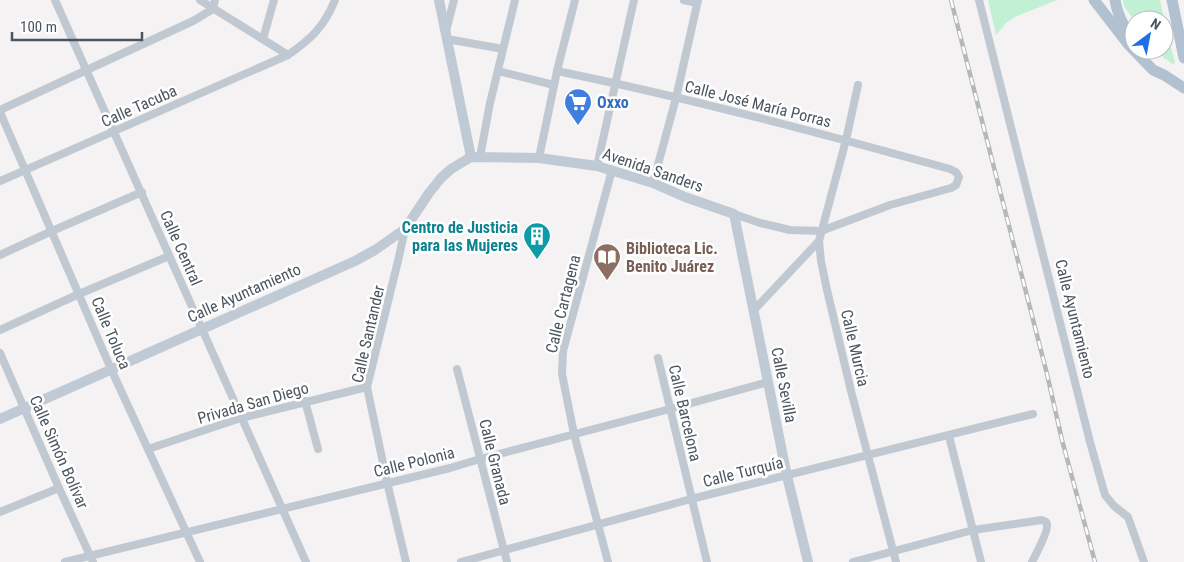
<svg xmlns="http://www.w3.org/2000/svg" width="1184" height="562" viewBox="0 0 1184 562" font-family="'Roboto Condensed',sans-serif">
<rect width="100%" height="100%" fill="#f4f2f2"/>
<g fill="#c2f0d5">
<polygon points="988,0 1057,0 1015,17 1007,22 996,35"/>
<polygon points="1123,0 1160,0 1164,20 1134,20 1124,6"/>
<polygon points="1164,20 1175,63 1173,64 1164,58 1158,50 1164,50"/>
</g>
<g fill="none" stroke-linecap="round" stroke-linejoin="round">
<g stroke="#c0c9d1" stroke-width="8">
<polyline points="55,0 306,562"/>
<polyline points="200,0 288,55"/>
<polyline points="684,0 697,3"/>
<polyline points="979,0 1090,442 1105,495 1114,506 1128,517 1144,562"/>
<polyline points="446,31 454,0"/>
<polyline points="263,39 274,0"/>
<polyline points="447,39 503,49"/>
<polyline points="498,71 554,85"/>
<path d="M557,71C689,98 820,133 950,169L956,172L959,177L956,185L951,188L890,205L821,231L790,230L760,223L734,214"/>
<polyline points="858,85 846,140 819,241 821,261 827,290 851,391 896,562"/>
<polyline points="0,110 193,21 213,9 215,0"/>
<polyline points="0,112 111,369 200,562"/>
<polyline points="480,157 490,103 515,0"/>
<polyline points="539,158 557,71 575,0"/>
<polyline points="597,166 634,0"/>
<path d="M0,181L288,55C311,39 324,27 335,0"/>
<polyline points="653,183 676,98 698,0"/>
<polyline points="405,229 398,261 367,387 387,482 406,562"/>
<polyline points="0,255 52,231 142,192"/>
<polyline points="754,310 819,241"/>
<polyline points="0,330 79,294 169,256"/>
<polyline points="0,353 59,488 93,562"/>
<polyline points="658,358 707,562"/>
<polyline points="457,369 507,562"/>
<polyline points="305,401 318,449"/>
<polyline points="949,436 981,562"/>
<polyline points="148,449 241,418 367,387"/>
<polyline points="0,512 59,488"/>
<polyline points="65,562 450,468 480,459 670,409 768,382"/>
<polyline points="461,562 691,499 1033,414"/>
<polyline points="608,562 574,434 562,374 563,351 612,170"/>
<path d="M853,562L973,530L1042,520C1046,522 1047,521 1047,526C1048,532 1035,556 1032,562"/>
</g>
<g stroke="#c0cad5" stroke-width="10">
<polyline points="439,0 471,157"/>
<polyline points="0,419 355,261 375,250 405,229 429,193 441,178 451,169 471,157 539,158 597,166 653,183 685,197 734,214 787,476 808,562"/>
</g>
<g stroke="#b2c1d0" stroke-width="11">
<polyline points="1094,0 1128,44 1153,70 1164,75 1184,88"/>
<path d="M1115,0C1117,15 1124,27 1132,39"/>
<polyline points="1172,0 1184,58"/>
</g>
<g stroke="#b4b7bc" stroke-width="4.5">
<polyline id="rail" points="951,0 1047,374 1062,440 1095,562"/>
</g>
<use href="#rail" stroke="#fff" stroke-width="2.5" stroke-dasharray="8" stroke-linecap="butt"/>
</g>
<defs>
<g id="supermarket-pin" transform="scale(1.4375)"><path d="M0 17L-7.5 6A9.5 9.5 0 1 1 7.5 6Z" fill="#3f7fe0" stroke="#fff"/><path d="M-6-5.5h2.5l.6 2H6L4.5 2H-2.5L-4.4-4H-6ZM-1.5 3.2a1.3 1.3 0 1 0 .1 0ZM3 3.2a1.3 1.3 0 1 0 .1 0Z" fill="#fff"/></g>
<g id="building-pin" transform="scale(1.4375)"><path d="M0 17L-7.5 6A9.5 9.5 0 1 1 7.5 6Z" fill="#0f9aa8" stroke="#fff"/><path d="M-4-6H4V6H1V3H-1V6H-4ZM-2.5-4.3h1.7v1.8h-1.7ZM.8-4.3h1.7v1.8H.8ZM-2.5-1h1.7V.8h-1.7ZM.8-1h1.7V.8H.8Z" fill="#fff"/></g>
<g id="library-pin" transform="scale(1.4375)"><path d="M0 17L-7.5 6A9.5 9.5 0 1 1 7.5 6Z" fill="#8d6e63" stroke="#fff"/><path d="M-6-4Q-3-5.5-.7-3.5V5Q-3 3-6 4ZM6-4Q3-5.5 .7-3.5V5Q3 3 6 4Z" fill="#fff"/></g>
</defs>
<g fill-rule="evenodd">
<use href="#supermarket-pin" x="578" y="102"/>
<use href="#building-pin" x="537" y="236"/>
<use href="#library-pin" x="607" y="257"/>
</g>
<g text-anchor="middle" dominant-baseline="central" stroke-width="5" stroke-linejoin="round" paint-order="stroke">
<g font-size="16" font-weight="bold" fill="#366cbe" stroke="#fff" text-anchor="start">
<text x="597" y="102">Oxxo</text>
</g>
<g font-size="16" fill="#4a5560" stroke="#fff">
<text transform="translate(758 104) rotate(14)">Calle José María Porras</text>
<text transform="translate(139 106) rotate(-24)">Calle Tacuba</text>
<text transform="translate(653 170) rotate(19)">Avenida Sanders</text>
<text transform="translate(181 248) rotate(66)">Calle Central</text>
<text transform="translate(244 293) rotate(-24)">Calle Ayuntamiento</text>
<text transform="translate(563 304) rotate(-76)">Calle Cartagena</text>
<text transform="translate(1075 319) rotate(76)">Calle Ayuntamiento</text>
<text transform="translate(111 333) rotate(67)">Calle Toluca</text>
<text transform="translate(368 334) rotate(-77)">Calle Santander</text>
<text transform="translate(855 348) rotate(77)">Calle Murcia</text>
<text transform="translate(784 385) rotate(79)">Calle Sevilla</text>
<text transform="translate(253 403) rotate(-16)">Privada San Diego</text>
<text transform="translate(685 413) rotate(77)">Calle Barcelona</text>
<text transform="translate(59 452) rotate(66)">Calle Simón Bolívar</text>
<text transform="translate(414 462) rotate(-14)">Calle Polonia</text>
<text transform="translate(495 462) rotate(76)">Calle Granada</text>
<text transform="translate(743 472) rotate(-14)">Calle Turquía</text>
</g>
<g font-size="16" font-weight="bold" fill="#0d838f" stroke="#fff" text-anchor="end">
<text x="518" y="227">Centro de Justicia<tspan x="518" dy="18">para las Mujeres</tspan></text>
</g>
<g font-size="16" font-weight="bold" fill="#785e54" stroke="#fff" text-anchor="start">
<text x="626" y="248">Biblioteca Lic.<tspan x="626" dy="18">Benito Juárez</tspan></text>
</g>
</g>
<g transform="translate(1149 35) rotate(32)"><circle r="24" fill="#ffffff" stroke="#b7bbbf"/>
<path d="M0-4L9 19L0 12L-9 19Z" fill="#1c6fe4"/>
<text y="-8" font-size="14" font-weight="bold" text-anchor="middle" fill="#4a5560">N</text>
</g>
<path d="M12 32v8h130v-8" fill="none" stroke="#4a5560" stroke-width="2.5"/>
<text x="20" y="32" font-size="15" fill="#4a5560" stroke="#ffffff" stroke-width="4" paint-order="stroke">100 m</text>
</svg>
